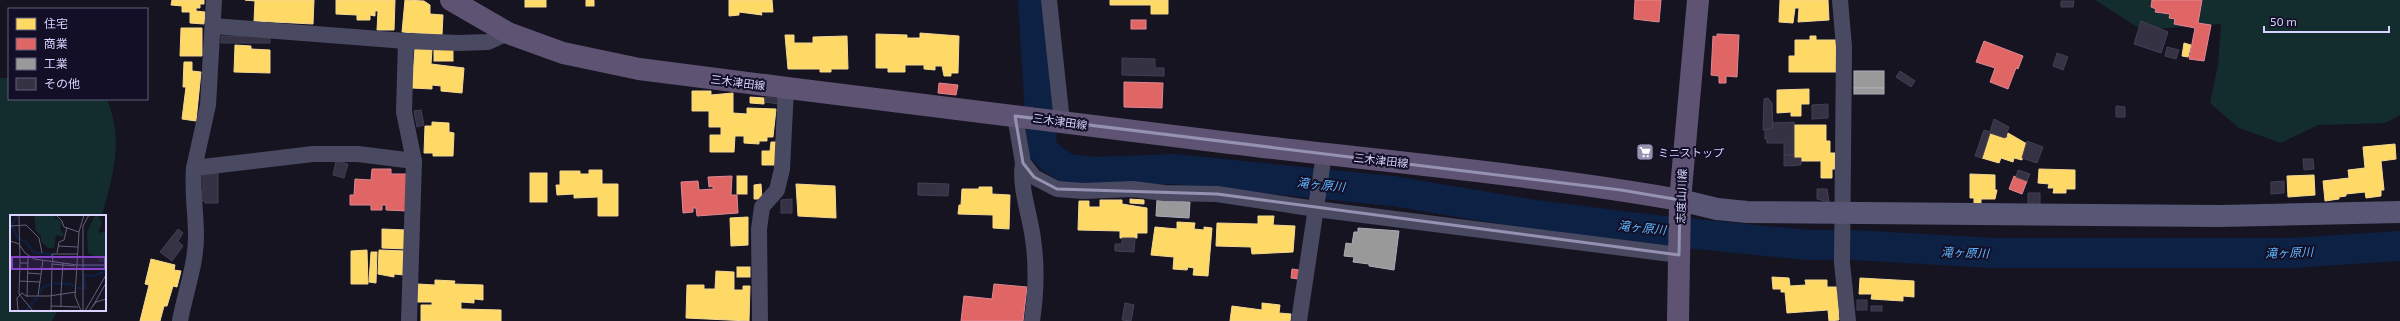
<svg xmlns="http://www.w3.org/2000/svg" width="2400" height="321" viewBox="0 0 2400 321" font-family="'Exo 2','Noto Sans JP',sans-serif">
<rect width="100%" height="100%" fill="#161421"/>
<g fill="#132c2d">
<polygon points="2095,0 2400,0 2400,115 2385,123 2318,125 2281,143 2239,128 2210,103 2218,65 2221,24 2142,30"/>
<path d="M0,78H9V99H107C124,141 113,174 102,216H11V310H58L52,321H0Z"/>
</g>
<g fill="#ffd966" stroke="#f4d894">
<polygon points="172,0 204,0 204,4 200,4 200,8 196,8 196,11 205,12 204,24 190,23 190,12 182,12 182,6 171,5"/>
<polygon points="245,0 314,0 313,24 254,21 255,1"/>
<polygon points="336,0 395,0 394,30 377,30 378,11 375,11 375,16 370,15 370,20 357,20 357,15 336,14"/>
<polygon points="405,0 424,1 430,5 430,14 443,15 442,35 402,32"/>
<rect x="525" y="0" width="21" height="7"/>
<rect x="586" y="0" width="8" height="6"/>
<polygon points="729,0 772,0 773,12 761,12 762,15 739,12 739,15 729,16"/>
<polygon points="1110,0 1168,0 1168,14 1151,14 1151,5 1110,5"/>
<polygon points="1780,0 1828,0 1829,20 1798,22 1799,8 1795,8 1793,23 1779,22"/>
<polygon points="181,28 202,28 202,56 180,56"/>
<polygon points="920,33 959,36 958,73 951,73 951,76 944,76 942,66 935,66 935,70 924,69 924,65 905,65 905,72 888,72 888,68 876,68 876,34 907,35 907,38 920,38"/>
<polygon points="785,35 794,35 794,43 813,43 813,37 847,36 848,69 831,69 831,72 820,72 820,69 788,69"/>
<polygon points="1810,36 1816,36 1816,40 1836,40 1836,72 1789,72 1789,56 1795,56 1795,40 1810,40"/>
<polygon points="2184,43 2191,45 2188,57 2182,56"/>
<polygon points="235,45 251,46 251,49 270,50 270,73 234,72"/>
<polygon points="415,48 432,49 431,64 464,68 462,93 441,91 441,86 432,85 432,89 412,88"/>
<rect x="434" y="48" width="19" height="13"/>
<polygon points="184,62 192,62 192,71 201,72 196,121 182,119 186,87 183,87"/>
<polygon points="1809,89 1809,104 1801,104 1801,116 1791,116 1791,112 1777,113 1777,90"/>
<polygon points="692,91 711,91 711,95 733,93 733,113 747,114 747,108 776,109 773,137 767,137 767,141 759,141 759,144 744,143 744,136 735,136 734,152 710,152 710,135 721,135 721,127 709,127 709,111 692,111"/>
<polygon points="750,97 764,98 764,104 750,103"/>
<polygon points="432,122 449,123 449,132 454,133 453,156 433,156 433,153 424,153 425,126 432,126"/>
<polygon points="1794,125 1826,125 1826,141 1830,141 1830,153 1835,153 1835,169 1832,169 1832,178 1821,178 1821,161 1801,161 1801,158 1794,158"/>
<polygon points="1990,133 2007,138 2008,133 2027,144 2022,160 2014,158 2013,162 2001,158 1999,163 1982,158"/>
<polygon points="771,142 778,142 777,165 762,165 762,151 770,151"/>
<polygon points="2395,144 2396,159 2381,161 2384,190 2381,190 2381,196 2366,198 2365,192 2346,194 2346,196 2339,197 2339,199 2325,201 2323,181 2349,178 2348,170 2365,168 2363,147"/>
<polygon points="2039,169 2075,170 2075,189 2066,189 2066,193 2053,193 2054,188 2048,188 2049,184 2038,183"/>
<polygon points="589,170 602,170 602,184 618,184 618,216 598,216 598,197 574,198 574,194 557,195 556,185 560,185 560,171 580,171 580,174 589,174"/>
<rect x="530" y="173" width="17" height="29"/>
<polygon points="1970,174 1995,175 1995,190 1997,190 1995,199 1981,199 1981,204 1974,204 1974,198 1970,198"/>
<polygon points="2314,175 2315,195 2288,197 2287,176"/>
<rect x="737" y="176" width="10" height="18"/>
<polygon points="761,184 762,199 754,199 754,185"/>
<polygon points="796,184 835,186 836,218 798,216"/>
<polygon points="979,187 992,187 992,194 1010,195 1009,229 993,228 993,215 958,214 959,205 961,205 962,189 979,189"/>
<polygon points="1130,199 1144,200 1144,204 1130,203"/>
<polygon points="1100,200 1122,200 1122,204 1147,208 1147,233 1137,233 1137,238 1120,238 1120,231 1078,230 1079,201 1089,201 1089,207 1100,207"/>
<polygon points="1258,216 1274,216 1273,225 1295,226 1293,252 1252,254 1251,247 1216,246 1217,223 1258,224"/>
<polygon points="748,217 748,245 731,246 730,218"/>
<polygon points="1177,222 1195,223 1194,229 1204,230 1204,227 1212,228 1208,276 1193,275 1194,268 1188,267 1187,270 1173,269 1174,257 1151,255 1155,227 1177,229"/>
<polygon points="382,229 406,230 406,249 382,248"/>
<polygon points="367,250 368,284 351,284 351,251"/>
<polygon points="379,250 405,251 404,275 394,274 394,277 378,274"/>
<polygon points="371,252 377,252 376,283 369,282"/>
<polygon points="151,259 175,265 174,270 181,271 177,287 173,286 167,306 164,306 160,321 140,321 149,285 145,284"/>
<rect x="737" y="267" width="13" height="10"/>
<polygon points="716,271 734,272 734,290 743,290 743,286 750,286 749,321 686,318 687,285 704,285 704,289 715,289"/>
<polygon points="1772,277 1789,278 1790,286 1806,285 1805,280 1827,280 1827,287 1837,287 1839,320 1829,321 1828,310 1787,313 1785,292 1781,292 1781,289 1773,289"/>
<polygon points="1860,278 1914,281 1914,297 1903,296 1903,301 1871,299 1872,294 1859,294"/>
<polygon points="435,280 455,281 454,284 483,285 483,300 474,299 474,303 461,302 461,309 501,310 501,321 421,321 421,305 432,305 432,302 417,302 418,284 435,285"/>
<polygon points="1262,303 1280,305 1279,313 1291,314 1290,321 1230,321 1232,306 1262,310"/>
</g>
<g fill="#e06666" stroke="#de8794">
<polygon points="1635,0 1661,0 1659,22 1634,19"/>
<polygon points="2152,0 2202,0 2198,23 2211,25 2204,61 2189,59 2195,28 2174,24 2175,19 2169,18 2170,14 2155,12 2156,9 2151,7"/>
<rect x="1131" y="20" width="15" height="9"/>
<polygon points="1717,34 1739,35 1737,77 1726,76 1726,83 1719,83 1719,76 1711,75 1713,36 1717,37"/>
<polygon points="1984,41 2023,56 2018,69 2016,68 2008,89 1990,82 1995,68 1976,62"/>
<polygon points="1124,82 1163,83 1162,108 1124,107"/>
<polygon points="939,83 958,85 956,95 938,93"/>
<polygon points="372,169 391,169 391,174 408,174 407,211 386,210 386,205 382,205 382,210 371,210 371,205 350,205 350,195 354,195 355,179 371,180"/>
<polygon points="732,176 731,195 737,195 738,213 697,216 696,208 693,208 693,212 683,213 681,182 698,181 699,190 713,189 713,186 709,187 708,177"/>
<polygon points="2014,176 2027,181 2022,194 2009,189"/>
<polygon points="1292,269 1299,270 1298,279 1291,278"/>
<polygon points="994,284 1027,287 1023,321 961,321 964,296 992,299"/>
</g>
<g fill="#999" stroke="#acabb8">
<rect x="1854" y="71" width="30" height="17"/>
<rect x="1854" y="88" width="30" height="6"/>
<polygon points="1157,200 1190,202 1189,218 1156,216"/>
<polygon points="1358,228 1399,231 1394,270 1369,266 1369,264 1353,262 1354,257 1344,256 1346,243 1352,244 1354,232 1358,232"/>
</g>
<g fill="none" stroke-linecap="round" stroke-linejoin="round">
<polyline stroke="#0d2144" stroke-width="30" points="1033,0 1042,148 1051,158 1068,169 1096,172 1173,169 1393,191 1535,215 1645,229 1807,245 1853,245 1993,253 2291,253 2400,246"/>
</g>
<g fill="#343243" stroke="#433f54">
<polygon points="2061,1 2074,1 2073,7 2061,7"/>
<polygon points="2141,21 2168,32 2161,53 2134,44"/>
<rect x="221" y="36" width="49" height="7"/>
<polygon points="2167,47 2179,50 2176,59 2165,56"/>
<polygon points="2057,53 2068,57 2063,70 2053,66"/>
<polygon points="1122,58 1155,59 1155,68 1164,68 1164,76 1122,75"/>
<polygon points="1900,71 1915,81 1911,87 1896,77"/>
<polygon points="765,97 780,99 779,104 765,102"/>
<polygon points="1768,98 1772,103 1773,128 1763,130 1764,99"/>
<polygon points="1828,104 1828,118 1812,119 1812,105"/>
<polygon points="2116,106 2125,107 2125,117 2116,117"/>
<polygon points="421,110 424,125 417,127 414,111"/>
<polygon points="1994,119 2009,127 2005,138 1990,133 1982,158 1975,156 1984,130 1990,132"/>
<polygon points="1794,122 1794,155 1784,155 1784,143 1767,143 1767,139 1765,139 1765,130 1773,128 1773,123"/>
<polygon points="2027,141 2043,147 2037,163 2022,158"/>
<polygon points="1784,155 1794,155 1794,158 1801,158 1801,165 1784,166"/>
<polygon points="2303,159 2313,159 2314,169 2304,170"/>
<polygon points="336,161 348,164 344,178 333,175"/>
<polygon points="2018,170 2030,174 2027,181 2016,177"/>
<polygon points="203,172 218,172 218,203 205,203 205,201 200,201 200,191 203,191"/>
<polygon points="2284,181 2284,193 2271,194 2271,182"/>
<polygon points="918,183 949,184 948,196 918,195"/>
<polygon points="1817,189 1827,189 1829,202 1817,199"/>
<polygon points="2028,193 2040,193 2040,206 2028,205"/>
<polygon points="792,199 792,213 781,213 781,200"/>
<polygon points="178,229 183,233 178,241 183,246 172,261 160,252"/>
<polygon points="1122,238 1135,238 1134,252 1115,251 1115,244 1122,244"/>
<rect x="1857" y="300" width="10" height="10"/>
<polygon points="1125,303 1134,305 1131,321 1122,320"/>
<rect x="1871" y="306" width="11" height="5"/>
</g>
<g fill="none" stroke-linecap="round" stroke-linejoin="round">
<g stroke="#4a4962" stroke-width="16">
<polyline points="214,0 208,105 194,168 313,154 358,154 414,161"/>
<polyline points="1049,0 1062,122"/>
<polyline points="1840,0 1844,47 1842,263 1848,321"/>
<polyline points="213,26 406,41 459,43 488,42 508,33"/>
<polyline points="406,41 404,112 414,161 409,321"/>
<polyline points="1015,116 1023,163 1034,177 1057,189 1083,191 1133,189 1164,193 1217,194 1316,209 1679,255"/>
<path d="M1023,163C1019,188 1030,214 1033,239C1037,266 1036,294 1032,321"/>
<path d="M180,321C185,293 196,265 196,236C196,213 192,192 194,168"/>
<polyline points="760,321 759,229 762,207 777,190 782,169 786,88"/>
<polyline points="1299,321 1324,154"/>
</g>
<polyline stroke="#575674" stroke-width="22" points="1680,200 1717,209 1747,212 2219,216 2400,212"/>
<g stroke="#5e5373" stroke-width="22">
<path d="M451,0L508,33L563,53L639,69C836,94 1033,120 1230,143C1380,161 1531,174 1680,200"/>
<polyline points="1678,321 1680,200 1698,0"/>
</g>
</g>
<path fill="none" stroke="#9591b1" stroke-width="3" stroke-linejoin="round" d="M1015,116L1621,190L1680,200L1679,255L1217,194L1057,189L1034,177L1023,163Z"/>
<defs>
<g id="supermarket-square" transform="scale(0.9)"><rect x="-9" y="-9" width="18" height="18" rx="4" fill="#9591b1" stroke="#130f26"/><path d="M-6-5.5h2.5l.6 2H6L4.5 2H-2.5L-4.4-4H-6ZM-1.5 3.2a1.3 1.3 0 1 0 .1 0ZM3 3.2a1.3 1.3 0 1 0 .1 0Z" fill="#fff"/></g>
</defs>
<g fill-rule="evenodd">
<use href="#supermarket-square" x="1645" y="152"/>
</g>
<g text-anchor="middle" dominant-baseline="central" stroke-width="4" stroke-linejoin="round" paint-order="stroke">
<g font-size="11" fill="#d9d4ff" stroke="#130f26">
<text transform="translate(738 82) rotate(7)">三木津田線</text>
<text transform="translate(1060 121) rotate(8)">三木津田線</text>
<text transform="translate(1381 160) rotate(6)">三木津田線</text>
<text transform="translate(1681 196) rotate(-88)">志度山川線</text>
</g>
<g font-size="11" fill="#d9d4ff" stroke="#130f26" text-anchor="start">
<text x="1658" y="152">ミニストップ</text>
</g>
<g font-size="12" font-style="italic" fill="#62b6ff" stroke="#130f26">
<text transform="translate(1321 184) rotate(6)">滝ヶ原川</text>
<text transform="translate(1642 227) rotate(6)">滝ヶ原川</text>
<text transform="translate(1965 252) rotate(2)">滝ヶ原川</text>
<text transform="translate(2289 252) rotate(-2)">滝ヶ原川</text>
</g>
</g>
<g transform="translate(10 215)">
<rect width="96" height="96" fill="#161421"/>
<path d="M24,0H45V3L52,7L50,14L54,19L52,22L46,20L44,33H38L31,26V21L26,16ZM88,0L92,8L88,18L96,16V46L90,47L88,43L78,38L77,17L84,2Z" fill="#132c2d"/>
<path fill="none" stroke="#0d2144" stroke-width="2" d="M8,0L1,10L8,23L17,28L24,38L40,39L42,42M72,51H96M43,68L61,69L64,72M67,73H75L74,60L84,61L96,56M30,78L33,72L41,69M15,96L28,82"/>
<path fill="none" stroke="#64617a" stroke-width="1" d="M9,0L10,48H18M46,0L52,6L54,12L69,17M0,11L16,10L29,23L32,38M0,26L9,29L15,38L24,44L67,50M48,31L68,32M47,38L49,27L54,25L57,12M43,47L42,39H67M10,48L9,79L23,96M42,49L65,51M67,50H96M18,58L31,59M9,66L30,67M51,78L53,48M51,78V92M28,81L33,45M17,82L18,43M41,91L68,92M83,91L96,68M8,96L7,83L12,78L16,81H39L66,77M41,96L42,48M71,96L65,81L69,17L74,0M73,96V11L79,0M75,96L96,60M79,96L86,87L96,84"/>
<path fill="#8945c9" fill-opacity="0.15" stroke="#8945c9" stroke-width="2" d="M2,42H95V54H2Z"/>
<rect width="96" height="96" fill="none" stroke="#d9d4ff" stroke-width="2"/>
</g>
<rect x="8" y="8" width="140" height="92" fill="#130f26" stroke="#625e7d"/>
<rect x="16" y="18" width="20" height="12" fill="#ffd966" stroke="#625e7d"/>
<text x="44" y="28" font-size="12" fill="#d9d4ff">住宅</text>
<rect x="16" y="38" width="20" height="12" fill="#e06666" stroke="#625e7d"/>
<text x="44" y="48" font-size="12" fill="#d9d4ff">商業</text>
<rect x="16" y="58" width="20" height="12" fill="#999999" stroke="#625e7d"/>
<text x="44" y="68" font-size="12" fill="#d9d4ff">工業</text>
<rect x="16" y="78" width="20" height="12" fill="#343243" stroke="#625e7d"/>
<text x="44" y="88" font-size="12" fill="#d9d4ff">その他</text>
<path d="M2264 26v6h125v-6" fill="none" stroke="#d9d4ff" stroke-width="2"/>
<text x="2270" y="26" font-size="12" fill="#d9d4ff" stroke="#130f26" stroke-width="3" paint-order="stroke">50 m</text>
</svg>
